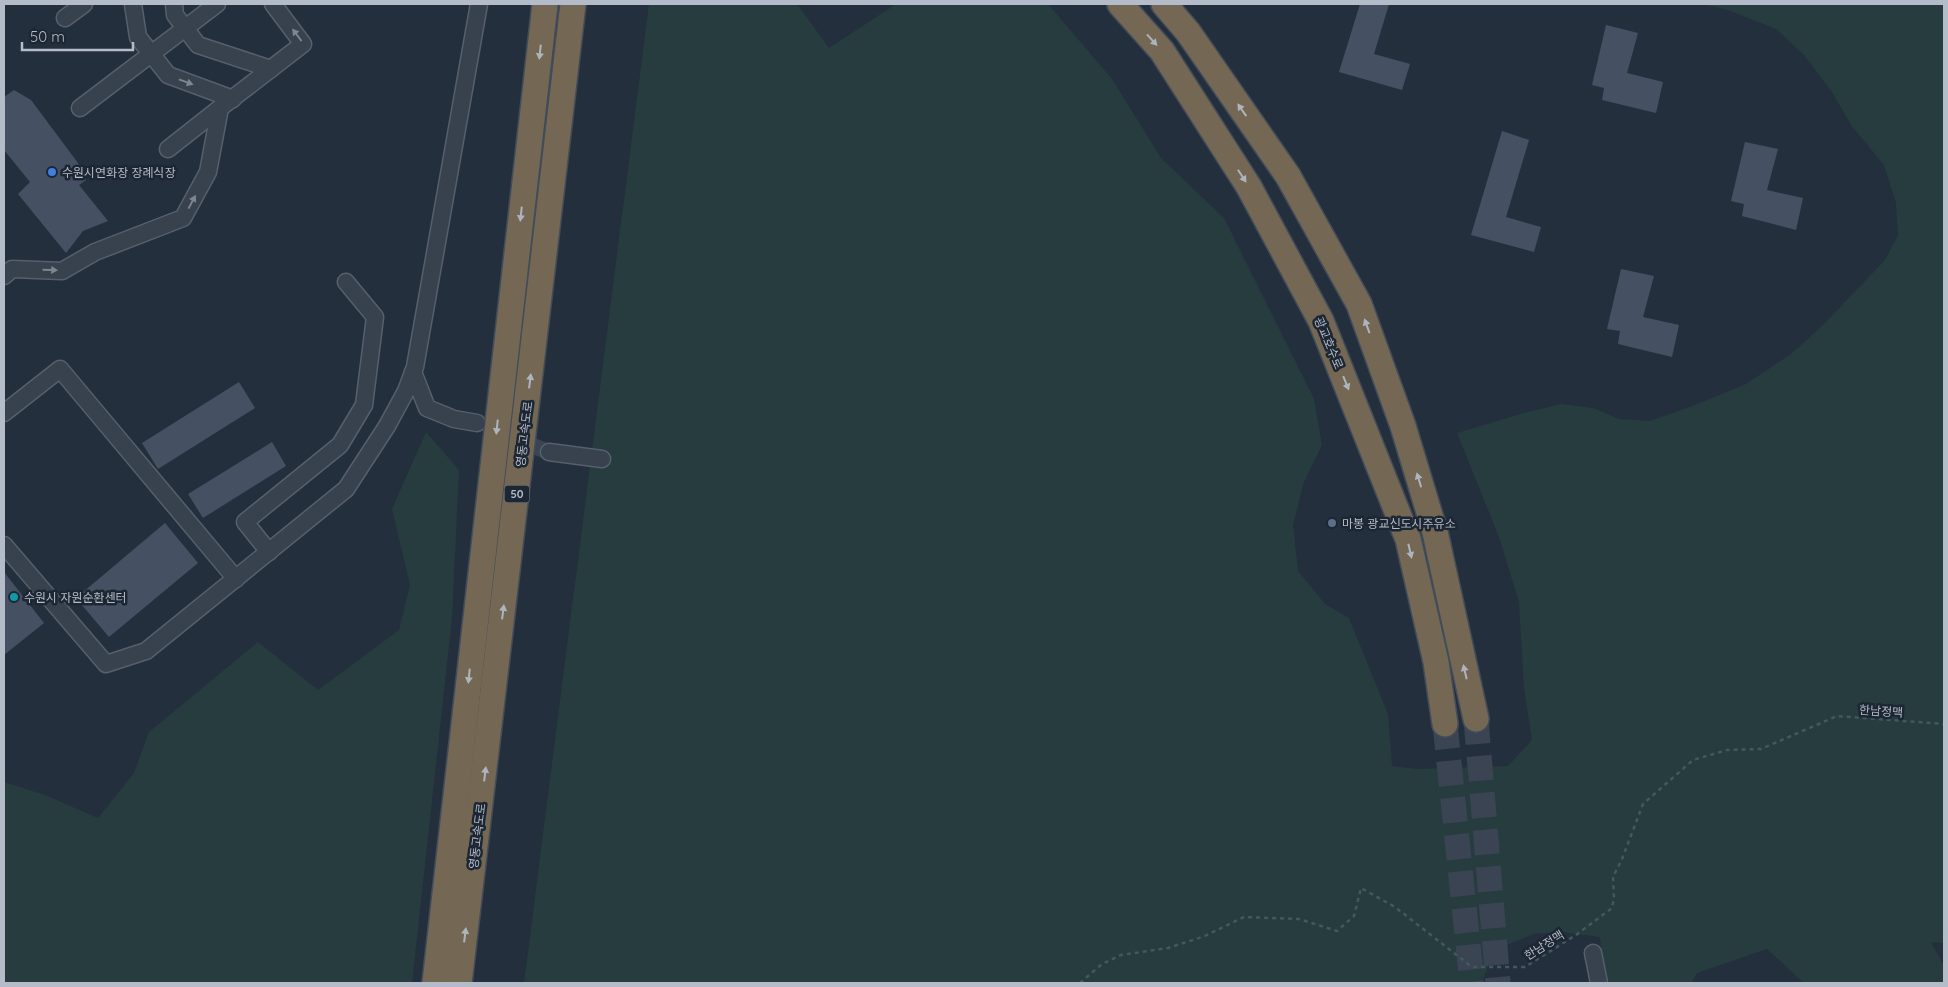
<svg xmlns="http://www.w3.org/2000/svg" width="1948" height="987" viewBox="0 0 1948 987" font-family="Quicksand,'Noto Sans KR',sans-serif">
<rect width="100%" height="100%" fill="#242f3e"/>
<g fill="#263c3f">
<polygon points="649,4 797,4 829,48 896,4 1048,4 1112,79 1161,158 1224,218 1314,399 1322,445 1304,482 1293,525 1298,571 1325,604 1349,618 1388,714 1392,766 1417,769 1508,766 1532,740 1524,688 1519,602 1499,537 1457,433 1524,413 1561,404 1593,408 1619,419 1650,421 1695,405 1746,384 1791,354 1821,327 1885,260 1898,235 1896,203 1884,165 1851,125 1832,92 1804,55 1776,29 1728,10 1703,4 1944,4 1944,943 1931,942 1944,966 1944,983 1804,983 1767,949 1697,973 1691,983 1611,983 1605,977 1600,937 1562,932 1534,934 1494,950 1482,983 524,983"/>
<polygon points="426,432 459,470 452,618 412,983 4,983 4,782 45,795 98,818 134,773 149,732 258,642 318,690 399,630 410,585 392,509"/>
</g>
<g fill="#455162">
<polygon points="1360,4 1389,4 1374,54 1410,64 1402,90 1339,72"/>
<polygon points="1606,25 1638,33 1627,73 1663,82 1656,113 1602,100 1604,88 1592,85"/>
<polygon points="14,90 31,100 78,163 86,180 79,185 108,221 83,231 66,253 18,194 30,182 4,150 4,97"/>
<polygon points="1502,131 1529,140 1506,217 1541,227 1534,252 1471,235"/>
<polygon points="1745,142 1778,149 1767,190 1803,198 1796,230 1742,216 1744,204 1731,201"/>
<polygon points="1621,269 1654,276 1643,317 1679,325 1672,357 1618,344 1620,331 1607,329"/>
<polygon points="239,382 255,408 158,469 142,443"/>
<polygon points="272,442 286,466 203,518 188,494"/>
<polygon points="165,523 198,563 109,637 76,598"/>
<polygon points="4,572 44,623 4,655"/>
</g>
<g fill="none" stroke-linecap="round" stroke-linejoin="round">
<polyline stroke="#3a4453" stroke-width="16" stroke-dasharray="16 8" stroke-linecap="butt" points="488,428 549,452"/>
<g stroke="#3a4453" stroke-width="25" stroke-dasharray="25 12" stroke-linecap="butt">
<polyline points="1476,719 1498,983"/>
<polyline points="1445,724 1472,983"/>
</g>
<g stroke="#565f6c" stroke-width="19">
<g id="minor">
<polyline points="133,4 138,37 168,75 233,99"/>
<polyline points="174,4 175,15 198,45 271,69"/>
<polyline points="65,18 84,4"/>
<polyline points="80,108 217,4"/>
<polyline points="168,149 220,108"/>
<polyline points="4,276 12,269 62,271 95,252 183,218 208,172 220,108 303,44 273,4"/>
<polyline points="413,372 427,408 454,419 477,423"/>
<polyline points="4,413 60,369 236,579"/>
<polyline points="549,452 602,459"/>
<polyline points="4,545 106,664 146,651 346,489 387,426 406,391 415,367 479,4"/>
<polyline points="269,552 245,522 340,445 364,405 375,317 346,282"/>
<polyline points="1593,953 1599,983"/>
</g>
</g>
<g stroke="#434c59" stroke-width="28">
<g id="highway">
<polyline points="1120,4 1162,51 1249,187 1321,321 1408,539 1436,662 1445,724"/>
<polyline points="1164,4 1188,32 1288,176 1359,304 1403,426 1435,532 1476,719"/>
<polyline points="435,983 545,4"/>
<polyline points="459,983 573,4"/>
</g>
</g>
<polyline stroke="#44595c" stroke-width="2.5" stroke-dasharray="4 4" stroke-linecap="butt" points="1080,983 1102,964 1121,955 1168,948 1205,936 1244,917 1299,919 1337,931 1354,916 1361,888 1395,907 1472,967 1525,967 1576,935 1612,908 1614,898 1613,877 1622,859 1643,804 1693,760 1727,750 1761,749 1837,716 1944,724"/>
<use href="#minor" stroke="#38414e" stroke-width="16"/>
<use href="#highway" stroke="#746855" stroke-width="25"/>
</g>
<defs><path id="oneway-solid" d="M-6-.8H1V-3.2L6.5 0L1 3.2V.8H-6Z" transform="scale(1.25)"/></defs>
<g fill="#7c8592">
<use href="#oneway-solid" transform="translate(297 35) rotate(-127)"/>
<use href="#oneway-solid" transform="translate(186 82) rotate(20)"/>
<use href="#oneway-solid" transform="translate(192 202) rotate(-62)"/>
<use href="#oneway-solid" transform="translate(50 270) rotate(2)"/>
</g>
<g fill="#aeb4bd">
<use href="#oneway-solid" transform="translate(1152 40) rotate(48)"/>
<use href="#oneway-solid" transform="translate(540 52) rotate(96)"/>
<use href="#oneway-solid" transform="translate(1242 110) rotate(-125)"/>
<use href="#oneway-solid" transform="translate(1242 176) rotate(57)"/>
<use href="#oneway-solid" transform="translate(521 214) rotate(96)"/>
<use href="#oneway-solid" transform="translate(1367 326) rotate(-110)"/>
<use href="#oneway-solid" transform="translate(530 381) rotate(-83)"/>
<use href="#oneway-solid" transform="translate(1346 383) rotate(68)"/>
<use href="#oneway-solid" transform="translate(497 427) rotate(96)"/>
<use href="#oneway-solid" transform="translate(1419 480) rotate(-107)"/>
<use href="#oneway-solid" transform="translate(1410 551) rotate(77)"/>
<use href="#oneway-solid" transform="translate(503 612) rotate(-83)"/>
<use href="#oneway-solid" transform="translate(1465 672) rotate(-103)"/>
<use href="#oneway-solid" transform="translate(469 676) rotate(96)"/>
<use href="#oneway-solid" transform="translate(485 774) rotate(-83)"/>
<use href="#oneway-solid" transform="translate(465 935) rotate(-83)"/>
</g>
<circle fill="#3f7fe0" stroke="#1d2633" stroke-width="2" cx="52" cy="172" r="5"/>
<circle fill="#5c6f8a" stroke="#1d2633" stroke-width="2" cx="1332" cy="523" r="5"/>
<circle fill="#0f9aa8" stroke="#1d2633" stroke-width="2" cx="14" cy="597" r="5"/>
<g text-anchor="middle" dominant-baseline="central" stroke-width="5" stroke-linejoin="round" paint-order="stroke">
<rect fill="#1d2633" stroke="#878f9c" stroke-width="1" x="504.5" y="485.5" width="25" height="17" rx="4"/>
<g font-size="11" font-weight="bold" fill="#b4bcc9">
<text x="517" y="494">50</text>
</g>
<g font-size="12" fill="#b4bcc9" stroke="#1d2633" text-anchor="start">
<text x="62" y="172">수원시연화장 장례식장</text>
<text x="1342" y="523">마봉 광교신도시주유소</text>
<text x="24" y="597">수원시 자원순환센터</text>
</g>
<g font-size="12" fill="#b4bcc9" stroke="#1d2633">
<text transform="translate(1329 343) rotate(67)">광교호수로</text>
<text transform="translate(524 434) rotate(-83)">영동고속도로</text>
<text transform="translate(1881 711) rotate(4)">한남정맥</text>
<text transform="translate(477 836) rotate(-83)">영동고속도로</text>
<text transform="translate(1544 945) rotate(-32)">한남정맥</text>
</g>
</g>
<rect width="1948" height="987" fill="none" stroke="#b4bcc9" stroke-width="10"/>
<path d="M22 42v8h111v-8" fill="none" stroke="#b4bcc9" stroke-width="2.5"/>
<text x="30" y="42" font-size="15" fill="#b4bcc9" stroke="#1d2633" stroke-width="4" paint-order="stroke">50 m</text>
</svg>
